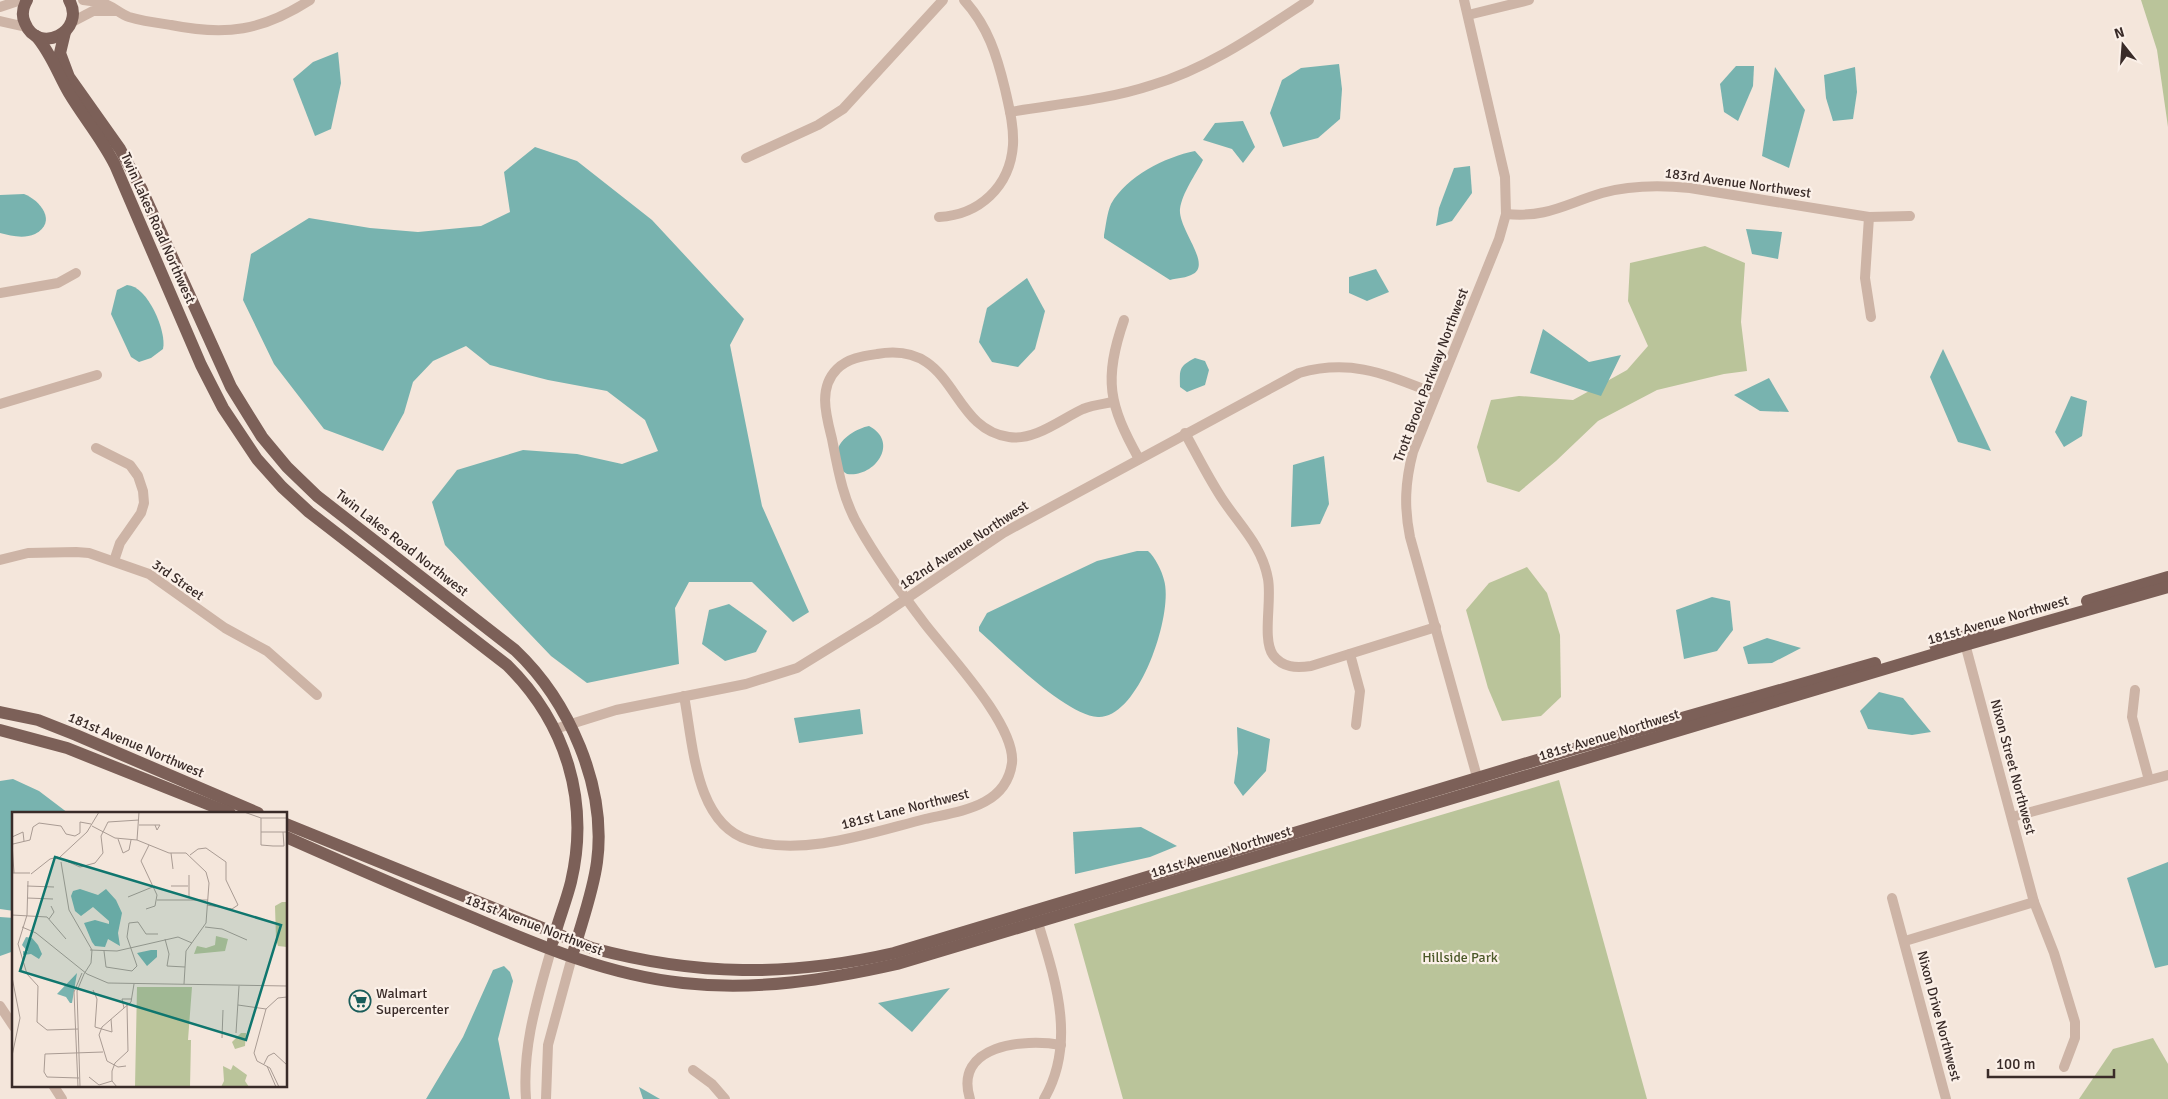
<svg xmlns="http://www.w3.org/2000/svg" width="2168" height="1099" viewBox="0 0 2168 1099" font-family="Signika,sans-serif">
<rect width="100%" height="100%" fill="#f4e6db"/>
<g fill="#bac49a">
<polygon points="2141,0 2168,0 2168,127 2157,50"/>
<polygon points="1705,246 1745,263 1741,322 1747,371 1724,374 1657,390 1598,421 1556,461 1519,492 1487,482 1477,447 1491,400 1519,396 1573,400 1627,370 1648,346 1628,301 1630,263"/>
<polygon points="1527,567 1547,593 1560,635 1561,697 1541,716 1502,721 1488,688 1466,610 1489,583"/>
<polygon points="1559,780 1647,1099 1123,1099 1074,924"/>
<polygon points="2153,1038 2168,1064 2168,1099 2079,1099 2113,1049"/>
</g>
<g fill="#78b3af">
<polygon points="338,52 341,83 331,129 315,136 293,79 313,62"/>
<polygon points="1339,64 1342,89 1340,119 1318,138 1283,147 1270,113 1282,80 1301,68"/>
<polygon points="1736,66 1754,66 1753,86 1738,121 1724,112 1720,84"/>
<polygon points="1775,67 1805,110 1789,168 1762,156"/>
<polygon points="1855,67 1857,92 1853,119 1833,121 1826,98 1824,75"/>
<polygon points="1243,121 1255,147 1243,163 1232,149 1203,140 1215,123"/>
<polygon points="535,147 577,161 652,220 744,319 730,345 762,506 809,612 793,622 752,582 689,582 675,608 679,664 587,683 551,656 445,545 432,502 457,470 523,450 577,454 622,464 658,451 645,420 607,391 548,380 490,365 466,346 433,361 413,382 404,413 383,451 324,429 274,364 243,300 251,254 309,218 370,228 418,232 481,226 510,212 504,172"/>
<path d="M1195,151L1203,160C1196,174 1182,193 1180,209C1178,229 1212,264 1193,274C1187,278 1177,278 1170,280L1104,238V235C1106,225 1107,213 1111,204C1127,176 1165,157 1195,151Z"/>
<polygon points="1470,166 1472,193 1452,221 1436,226 1439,208 1454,168"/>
<path d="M24,194C40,200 58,222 35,234C24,239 11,236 0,233V195Z"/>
<polygon points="1746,229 1782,232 1778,259 1752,254"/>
<polygon points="1376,269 1389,292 1367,301 1349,293 1349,277"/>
<polygon points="1027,278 1045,311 1035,349 1018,367 992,362 979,342 987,308"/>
<path d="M127,285C148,286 167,332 163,349L151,358L139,362L131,357L111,314L117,290Z"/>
<polygon points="1543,329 1589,362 1621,355 1601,396 1530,373"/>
<polygon points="1943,349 1991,451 1958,442 1930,377"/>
<path d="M1195,358L1205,361L1209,370L1205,385L1187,392L1180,387C1180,369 1178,367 1195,358Z"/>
<polygon points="1769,378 1789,412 1760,411 1734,395"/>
<polygon points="2071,396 2087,401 2082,436 2064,447 2055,432"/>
<path d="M869,426C900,442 875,478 847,474L841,470C840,464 837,455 838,450C840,438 858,428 869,426Z"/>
<polygon points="1324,456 1329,504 1320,524 1291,527 1293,465"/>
<path d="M1137,551H1148C1155,557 1162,571 1164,580C1174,613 1139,719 1098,717C1065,715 1004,653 979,631V627L987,613L1097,561Z"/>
<polygon points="1712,597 1730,601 1733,630 1717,651 1684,659 1676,610"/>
<polygon points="729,604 767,631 756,652 725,661 702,644 709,610"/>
<polygon points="1767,638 1801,648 1772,663 1748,664 1743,647"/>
<polygon points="1879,692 1903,698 1931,732 1912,735 1868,729 1860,711"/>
<polygon points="860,709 863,734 799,743 794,718"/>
<polygon points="1237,727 1270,739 1266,771 1243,796 1234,783 1238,753"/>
<polygon points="13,779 39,791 68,813 14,813 14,911 0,909 0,781"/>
<polygon points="1141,827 1177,846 1150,857 1075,874 1073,832"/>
<polygon points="2168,862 2168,965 2155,968 2127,878"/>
<polygon points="0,917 14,918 14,951 0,956"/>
<polygon points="504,966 510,972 513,981 498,1039 510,1099 426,1099 463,1037 493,970"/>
<polygon points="950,988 912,1032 878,1003"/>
<polygon points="639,1087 660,1099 643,1099"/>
</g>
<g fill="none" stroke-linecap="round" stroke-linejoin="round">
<g stroke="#cdb4a6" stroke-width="10">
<path d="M83,0C90,1 98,1 105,4C114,7 120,14 129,17C142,21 157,23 171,25C226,36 262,31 310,0"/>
<path d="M1464,0L1505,177L1506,214L1499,239L1413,452C1405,482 1404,507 1410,537L1479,784"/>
<polyline points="0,7 21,0"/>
<polyline points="1468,15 1529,0"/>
<polyline points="0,21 26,27"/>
<polyline points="72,22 93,11 116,11"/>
<path d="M1010,112C1057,104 1107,100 1152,85C1209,68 1260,32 1309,0"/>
<polyline points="746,158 818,125 843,109 943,0"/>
<path d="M1506,214C1547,218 1565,204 1602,193C1631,185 1660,185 1690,188L1869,217L1910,216"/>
<path d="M939,217C979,215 1010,187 1013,145C1014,126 1009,107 1005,89C997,56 988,26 964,0"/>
<polyline points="1869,217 1865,278 1871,317"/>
<polyline points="0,293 58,283 76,273"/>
<path d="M1124,320C1103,380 1109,405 1139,459"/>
<polyline points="0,404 97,375"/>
<path d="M1185,433C1197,455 1208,477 1221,497C1239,525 1262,545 1268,579C1272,601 1262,639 1273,655C1283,668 1296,668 1311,666L1436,627"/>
<polyline points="96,448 130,465 138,476 143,491 144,503 141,513 120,543 114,561"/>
<polyline points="0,560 28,553 76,552 89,553 149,574 225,628 267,651 317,695"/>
<polyline points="1964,640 2034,902 2054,953 2075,1022 2075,1038 2064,1067"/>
<polyline points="1350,654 1360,691 1356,725"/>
<polyline points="2135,690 2132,717 2149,780"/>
<path d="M684,696C693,743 695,824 749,840C803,857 873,832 925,819C960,811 1006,807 1012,763C1016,725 948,654 925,624C903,595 877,559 859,527C843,500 838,470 832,439C826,415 818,388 837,369C848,358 863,356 877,354C957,340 948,429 1009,437C1035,441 1061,419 1083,409C1093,405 1103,404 1113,402"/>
<path d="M555,729L616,710L746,684L797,668L875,620L1003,533L1299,373C1353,358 1387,375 1436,394"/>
<polyline points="2012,817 2168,775"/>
<polyline points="1892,898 1946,1099"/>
<path d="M1036,916C1054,976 1078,1041 1044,1099"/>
<polyline points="1905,941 2034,902"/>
<polyline points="0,1006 14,1027"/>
<polyline points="693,1070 712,1084 725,1099"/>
<polyline points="53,1085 62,1099"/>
<path d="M526,1099C522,1047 537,1000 551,950"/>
<polyline points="546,1099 548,1045 572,957"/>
<path d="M970,1099C953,1045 1024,1038 1061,1045"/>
</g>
<g stroke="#7c6058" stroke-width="12">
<path d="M27,0C23,7 21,15 25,23C38,56 87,31 69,0"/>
<path d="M65,32L60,53L69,77L120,149L141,188L231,387L262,437L287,467L317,496L515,650C569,701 607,787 597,862C593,892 582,921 574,950"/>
<path d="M36,36C51,53 58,74 69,93C84,118 102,139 115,165L201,365L223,408L257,459L282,487L309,512L507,665C566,723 590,801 571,882C566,902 558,921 553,941"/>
<polyline points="2087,601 2168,577"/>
<polyline points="1935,645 1988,629"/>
<polyline points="0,712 38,720 76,735 258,813"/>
<polyline points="0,730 67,748 230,813"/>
<path d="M286,824L592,948C696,976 789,977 894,953L1577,748L1875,663"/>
<path d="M286,837C349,865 411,892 474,918C542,947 609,975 683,983C756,991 826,980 897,964L1965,645L2168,587"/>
</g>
</g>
<defs>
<g id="supermarket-ring" transform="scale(1.125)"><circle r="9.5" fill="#fbf0e8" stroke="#1a5d5b" stroke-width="1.5"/><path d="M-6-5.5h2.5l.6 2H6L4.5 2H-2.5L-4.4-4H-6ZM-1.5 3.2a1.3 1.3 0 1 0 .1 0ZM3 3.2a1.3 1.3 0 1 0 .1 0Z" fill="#1a5d5b"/></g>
</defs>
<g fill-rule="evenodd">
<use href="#supermarket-ring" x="360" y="1001"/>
</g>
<g text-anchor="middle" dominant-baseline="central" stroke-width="4.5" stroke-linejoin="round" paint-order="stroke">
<g font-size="14" fill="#392b28" stroke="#fbf0e8">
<text transform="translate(1738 183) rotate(8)">183rd Avenue Northwest</text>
<text transform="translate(158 228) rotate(66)">Twin Lakes Road Northwest</text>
<text transform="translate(1431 375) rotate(-69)">Trott Brook Parkway Northwest</text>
<text transform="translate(402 543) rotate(38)">Twin Lakes Road Northwest</text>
<text transform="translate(964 545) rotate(-33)">182nd Avenue Northwest</text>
<text transform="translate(178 580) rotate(35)">3rd Street</text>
<text transform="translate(1998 620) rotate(-16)">181st Avenue Northwest</text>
<text transform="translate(1609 735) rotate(-17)">181st Avenue Northwest</text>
<text transform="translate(136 745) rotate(23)">181st Avenue Northwest</text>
<text transform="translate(2013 767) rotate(75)">Nixon Street Northwest</text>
<text transform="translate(905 809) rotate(-14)">181st Lane Northwest</text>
<text transform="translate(1221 852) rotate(-17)">181st Avenue Northwest</text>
<text transform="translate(534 925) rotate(21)">181st Avenue Northwest</text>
<text transform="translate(1939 1016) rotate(75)">Nixon Drive Northwest</text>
</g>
<g font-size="14" fill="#4c5929" stroke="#fbf0e8">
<text x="1460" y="957">Hillside Park</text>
</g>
<g font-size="14" fill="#392b28" stroke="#fbf0e8" text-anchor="start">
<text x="376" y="993">Walmart<tspan x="376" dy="16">Supercenter</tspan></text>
</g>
</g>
<g transform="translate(12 812)">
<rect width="275" height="275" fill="#f4e6db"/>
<path d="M270,90H275V135L266,134L264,127L263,94ZM204,124L216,127L213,139L182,142L185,134L194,136L203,133ZM125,175H180L176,228H179L178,275H123ZM229,221H234L233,234L223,237L220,230ZM221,253L235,263L233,269L237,275H209L212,269L211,254L219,258Z" fill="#bac49a"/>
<path d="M68,77L86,83L94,77L104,88L110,101L106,121L108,134L96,127L93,135L83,134L80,130L72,111L83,108L97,112V109L81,95L69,104L63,99L59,84L61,79ZM14,125L20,126L26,133L30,142L27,147L19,142L11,143V139L16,140L10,133ZM139,138H145V145L135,154L125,141ZM65,161L60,191H58L54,185L45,182Z" fill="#78b3af"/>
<path fill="none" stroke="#a99b93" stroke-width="1" d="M232,0L249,6H275M249,6V20H275M127,13H148L145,18L143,13M80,14L103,26L125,28L157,41H174L194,60L197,71L194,111L174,139L172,172M249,20V33L261,34H272L271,20M0,25L11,20L12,29M106,27L111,41L117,38L119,28M18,28L21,15L27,11L49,14L54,22L63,24L68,21V10L79,12M125,28L127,0M0,31L2,61M1,32L18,28M159,41L161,57M178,43L186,37L194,36L214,50V68L226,93L220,97L195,93M48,45L75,20L87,0M50,47L68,55L83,51L91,41L89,24L96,10L127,8M49,50L57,98L80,138L79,151L72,162M0,61H18M19,62L38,47L46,45M177,63V86M15,74L42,75M159,74H176M116,85L143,74M15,86L41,87M145,88H196M134,97L143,94L145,83L129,49L137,33M0,103L35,105L54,127M15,103L6,132L15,162L26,174L25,210L35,218L66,217M15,103L16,69M37,107L42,100L39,94M10,115L24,121L75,162L96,171L275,174M193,115L210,117L235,128M153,127L157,142L155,154L173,155M78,138L105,139L166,125L180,131M92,139L94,155L120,159L125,154L115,125L117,111L126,110L134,122H146M0,165L8,206L0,244M81,178L85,187L83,215L100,220L99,207M226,193L254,197M112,196L110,187H120M224,221L227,174M210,226L211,198M252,252L256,244L262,241L275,253M114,254L106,255L95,249L87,223L90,215L119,190L122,172M255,254L264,275M77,265L87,273L100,269M67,266L35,265L32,260L33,242L91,240M66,275L62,180L70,161M68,275L65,179L72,162M105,275L100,269V259L103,251L116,239L115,193M267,275L258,256L245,249L242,241L254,197L266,186L275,185"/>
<path fill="#0f766e" fill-opacity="0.15" stroke="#0f766e" stroke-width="2.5" d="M43,45L269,113L234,228L8,159Z"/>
<rect width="275" height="275" fill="none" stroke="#392b28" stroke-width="2.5"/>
</g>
<g transform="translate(2123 45) rotate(343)" stroke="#fbf0e8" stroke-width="4" paint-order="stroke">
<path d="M0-4L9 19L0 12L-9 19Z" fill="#392b28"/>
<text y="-8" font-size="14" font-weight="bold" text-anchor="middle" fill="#392b28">N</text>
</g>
<path d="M1988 1069v8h126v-8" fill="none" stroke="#392b28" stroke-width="2.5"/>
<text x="1996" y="1069" font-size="15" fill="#392b28" stroke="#fbf0e8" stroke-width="4" paint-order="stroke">100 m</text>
</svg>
